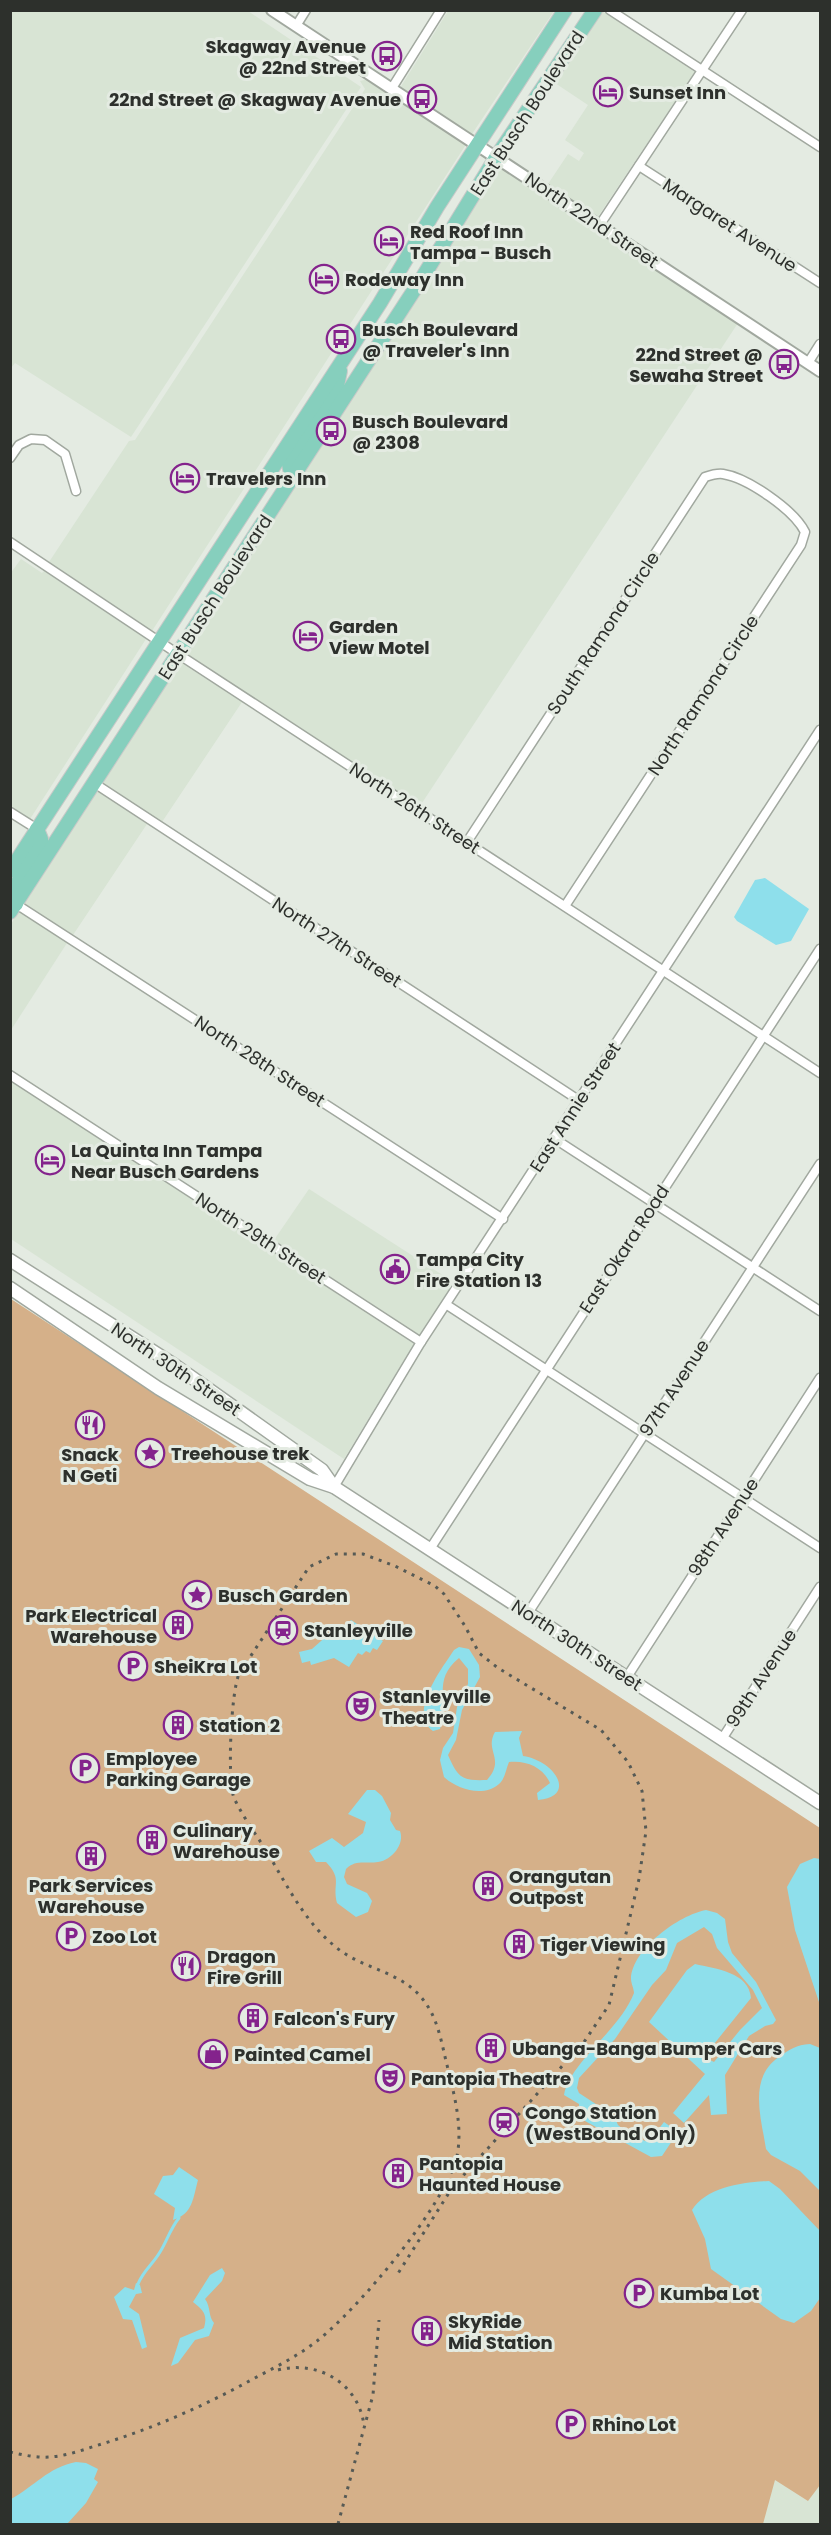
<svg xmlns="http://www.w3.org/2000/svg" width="831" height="2535" viewBox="0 0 831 2535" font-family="Poppins,sans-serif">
<rect width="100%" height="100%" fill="#e4ebe2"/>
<g fill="#d8e4d4">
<polygon points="11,10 248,11 361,87 131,437 15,363 11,368"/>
<polygon points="448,11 554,11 472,134 400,88"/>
<polygon points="602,11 695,72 597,218 548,184 568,154 579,161 584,153 565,140 588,105 555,83"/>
<polygon points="368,79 467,143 152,631 49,562 129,441 135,440 365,89 360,81"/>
<polygon points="501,165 738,323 420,806 186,653"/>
<polygon points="21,559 42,573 44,571 146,639 30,819 10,806 10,574"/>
<polygon points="180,662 242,702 162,822 102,782"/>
<polygon points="97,791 147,824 73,935 24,903"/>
<polygon points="19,911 67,943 11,1030 11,924"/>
<polygon points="11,1081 414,1344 344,1459 11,1239"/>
<polygon points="309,1189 455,1283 420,1335 274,1240"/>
<polygon points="820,2348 820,2524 707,2524"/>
</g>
<polygon fill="#d5b089" points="11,1299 820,1828 820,2485 808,2501 775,2480 763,2524 11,2524"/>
<g fill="#8edfeb">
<polygon points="765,878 809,909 791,941 776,945 737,921 734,917 755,880"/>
<polygon points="351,1620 383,1641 377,1650 373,1648 370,1653 366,1651 362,1655 358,1653 349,1667 334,1658 311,1665 310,1661 302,1663 299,1652 312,1649 330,1633 338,1638"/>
<path d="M459,1647L469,1649L479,1665L480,1677L462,1710L456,1740L448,1755C458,1778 462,1781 487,1780C506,1759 484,1751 495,1732L522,1731L519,1738L523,1756C556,1761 577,1797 538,1800L537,1793L550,1783C543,1767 526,1760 509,1762C506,1769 505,1779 499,1784C483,1798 457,1789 444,1777L440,1760L443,1748L453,1733L457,1707L468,1684V1669L459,1658C431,1681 450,1701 440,1729L433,1731C407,1713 443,1667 454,1650Z"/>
<path d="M367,1790H375L382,1796L391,1813L390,1820L396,1830L400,1831C405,1844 392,1860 378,1862C365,1864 356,1859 346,1869L344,1877L347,1884L367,1893L372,1901L368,1912L356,1917L337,1903C332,1883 343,1880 326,1862H316L309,1851L332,1838L344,1847L363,1833L366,1822L348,1814Z"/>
<polygon points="814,1858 820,1859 820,2005 795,1930 787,1887 800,1864"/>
<path d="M706,1910L717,1913L725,1919L728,1942L732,1953L756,1982L776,2020L773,2024L765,2026L749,2036L725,2075L727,2114L711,2115L709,2095L684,2123L673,2113L705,2074L649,2022L687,1970L695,1964C716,1969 749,1972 751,1998L714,2044L710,2060L714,2062L740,2030L762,2008L753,1990L717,1948L712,1934L704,1927L677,1943L666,1970L652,1985L615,2039L579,2078L577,2088L579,2093L614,2116L618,2125L624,2130L645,2141L650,2140L664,2122L678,2132L662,2156L651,2157L585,2121L579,2112V2104L564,2095C570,2062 620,2030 634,1993C634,1989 631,1983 631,1979C632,1949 679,1915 706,1910Z"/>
<path d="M810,2044L820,2048V2191L800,2171L771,2155L766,2149C761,2117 748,2078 779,2057C790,2049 796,2045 810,2044Z"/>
<path d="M179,2167L198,2180C193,2198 193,2214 173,2220L175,2208L154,2194L163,2176L173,2175Z"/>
<path d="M769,2181L780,2189L820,2231V2298L811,2311L794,2323L781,2319L711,2269L705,2239L692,2210C706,2187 744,2182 769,2181Z"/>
<path d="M222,2268L225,2273L222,2281L205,2299C211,2307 208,2316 214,2323L209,2336L195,2340L178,2363L171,2366L180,2338L204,2328C208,2314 203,2310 193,2302L210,2275Z"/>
<polygon points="136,2283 140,2285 142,2293 136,2294 129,2307 139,2314 147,2347 142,2349 132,2320 123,2319 114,2297 125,2287 134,2290"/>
<path d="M76,2462L86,2463L98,2469L94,2479L98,2482L86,2503L67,2524H11V2499C35,2486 47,2468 76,2462Z"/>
</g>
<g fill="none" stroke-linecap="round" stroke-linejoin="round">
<path stroke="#8edfeb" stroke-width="3" d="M138,2284C143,2271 153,2264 160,2252C167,2241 170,2229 179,2218"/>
<g stroke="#a1a89f" stroke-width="11">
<g id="minor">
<polyline points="610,10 820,147"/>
<polyline points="296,26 306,10"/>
<polyline points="392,88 441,10"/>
<polyline points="639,166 820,283"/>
<polyline points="599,226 742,10"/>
<polyline points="808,363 820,344"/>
<polyline points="10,458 19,445 31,439 45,440 65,454 76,491"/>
<polyline points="10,542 178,654 820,1073"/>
<polyline points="94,783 580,1101"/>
<polyline points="10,812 37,829"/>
<path d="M467,842L705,477C711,475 717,473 723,474C748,478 794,510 805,532L801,545L565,906"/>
<polyline points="16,904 503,1219"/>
<polyline points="10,1075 421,1342"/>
<polyline points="555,1139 820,1311"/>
<polyline points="447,1305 820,1548"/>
<polyline points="334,1487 421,1342 820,730"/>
<polyline points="430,1549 820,949"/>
<polyline points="528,1613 820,1164"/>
<polyline points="627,1677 820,1378"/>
<polyline points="722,1739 820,1587"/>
</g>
</g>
<g stroke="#a1a89f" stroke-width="14">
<polyline id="tertiary" points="272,10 820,371"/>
</g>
<g stroke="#a1a89f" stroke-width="15">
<g id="secondary">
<polyline points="10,1260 173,1364 322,1470 334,1487"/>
<polyline points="10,1288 158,1388 310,1479 334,1487 820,1803"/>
</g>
</g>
<g stroke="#c8c9c8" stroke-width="16">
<g id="primary">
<polyline points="292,478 289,464 336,391 340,371"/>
<polyline points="10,871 380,303 437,207 565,10"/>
<polyline points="16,904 11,896 13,890 41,846 41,839 37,829"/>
<polyline points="10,912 424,275 497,156 595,10"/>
</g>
</g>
<use href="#minor" stroke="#fff" stroke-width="8"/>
<use href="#tertiary" stroke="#fff" stroke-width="10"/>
<use href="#secondary" stroke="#fff" stroke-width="12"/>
<use href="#primary" stroke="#86cfbd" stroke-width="14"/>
<g stroke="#565a55" stroke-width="3" stroke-dasharray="3 6" stroke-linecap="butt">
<path d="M278,2370C317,2360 358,2382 364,2425"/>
<path d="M10,2452C23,2455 37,2458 50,2457C65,2456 80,2451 95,2446C146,2431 195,2410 242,2385C267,2371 294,2359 317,2341C358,2309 445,2206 457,2156C463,2126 454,2094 447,2065C441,2041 438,2017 421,1997C399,1971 363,1969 337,1948C304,1922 286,1883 264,1847C254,1832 242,1815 234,1798C227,1780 231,1692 239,1674L309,1567L336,1554H363L395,1566L435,1586L444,1594L465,1626L479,1653L498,1668L601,1730L628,1762L642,1791L646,1831L639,1879L609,2005L584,2042L452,2188L397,2275"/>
<polyline points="338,2524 373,2395 379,2320"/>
</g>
</g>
<defs>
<g id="bus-ring" transform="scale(1.5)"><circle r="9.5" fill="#e4ebe2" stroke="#84238c" stroke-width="1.5"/><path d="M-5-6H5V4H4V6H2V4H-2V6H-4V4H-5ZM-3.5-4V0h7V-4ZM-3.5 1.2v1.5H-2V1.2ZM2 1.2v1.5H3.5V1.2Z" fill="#84238c"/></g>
<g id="hotel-ring" transform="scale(1.5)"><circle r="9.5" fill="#e4ebe2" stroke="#84238c" stroke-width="1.5"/><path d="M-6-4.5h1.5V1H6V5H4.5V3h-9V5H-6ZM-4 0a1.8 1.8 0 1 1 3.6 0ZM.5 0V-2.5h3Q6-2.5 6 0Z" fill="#84238c"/></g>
<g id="civic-ring" transform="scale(1.5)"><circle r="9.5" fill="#e4ebe2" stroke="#84238c" stroke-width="1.5"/><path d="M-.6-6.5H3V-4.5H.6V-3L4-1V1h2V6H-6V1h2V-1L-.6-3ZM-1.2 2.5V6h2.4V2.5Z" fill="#84238c"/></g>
<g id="restaurant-ring" transform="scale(1.5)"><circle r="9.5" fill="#e4ebe2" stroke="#84238c" stroke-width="1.5"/><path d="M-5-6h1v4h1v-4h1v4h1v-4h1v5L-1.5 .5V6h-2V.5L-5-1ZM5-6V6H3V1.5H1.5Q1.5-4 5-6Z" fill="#84238c"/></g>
<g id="sight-ring" transform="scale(1.5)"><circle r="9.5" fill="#e4ebe2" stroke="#84238c" stroke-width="1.5"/><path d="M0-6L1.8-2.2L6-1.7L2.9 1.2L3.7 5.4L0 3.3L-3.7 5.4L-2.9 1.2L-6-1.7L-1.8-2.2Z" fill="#84238c"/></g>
<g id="building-ring" transform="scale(1.5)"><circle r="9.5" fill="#e4ebe2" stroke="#84238c" stroke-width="1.5"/><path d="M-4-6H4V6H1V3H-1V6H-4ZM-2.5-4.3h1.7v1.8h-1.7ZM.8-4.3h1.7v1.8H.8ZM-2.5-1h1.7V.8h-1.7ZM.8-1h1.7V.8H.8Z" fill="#84238c"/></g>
<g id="station-ring" transform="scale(1.5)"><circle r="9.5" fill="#e4ebe2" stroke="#84238c" stroke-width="1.5"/><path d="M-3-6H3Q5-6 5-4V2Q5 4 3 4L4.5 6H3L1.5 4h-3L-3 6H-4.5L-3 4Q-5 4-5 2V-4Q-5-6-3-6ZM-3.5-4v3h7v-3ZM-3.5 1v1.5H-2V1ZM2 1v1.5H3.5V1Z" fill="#84238c"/></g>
<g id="parking-ring" transform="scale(1.5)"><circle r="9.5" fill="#e4ebe2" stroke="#84238c" stroke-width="1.5"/><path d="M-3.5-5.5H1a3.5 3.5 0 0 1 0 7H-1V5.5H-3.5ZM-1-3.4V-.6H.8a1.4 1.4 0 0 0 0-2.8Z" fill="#84238c"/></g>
<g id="theatre-ring" transform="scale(1.5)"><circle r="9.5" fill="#e4ebe2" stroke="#84238c" stroke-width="1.5"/><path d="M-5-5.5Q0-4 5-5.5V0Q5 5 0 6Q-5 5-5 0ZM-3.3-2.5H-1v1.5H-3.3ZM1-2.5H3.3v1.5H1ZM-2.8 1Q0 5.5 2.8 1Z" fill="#84238c"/></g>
<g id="shop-ring" transform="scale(1.5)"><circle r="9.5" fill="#e4ebe2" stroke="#84238c" stroke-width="1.5"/><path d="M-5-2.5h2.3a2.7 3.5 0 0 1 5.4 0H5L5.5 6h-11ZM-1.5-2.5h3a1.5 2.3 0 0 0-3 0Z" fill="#84238c"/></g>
</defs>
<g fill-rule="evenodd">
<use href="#bus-ring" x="387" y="56"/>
<use href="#hotel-ring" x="608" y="92"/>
<use href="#bus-ring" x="422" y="99"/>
<use href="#hotel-ring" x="389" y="241"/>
<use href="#hotel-ring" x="324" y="279"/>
<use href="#bus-ring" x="341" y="339"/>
<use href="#bus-ring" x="784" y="364"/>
<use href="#bus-ring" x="331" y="431"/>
<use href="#hotel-ring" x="185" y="478"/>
<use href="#hotel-ring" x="308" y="636"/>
<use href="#hotel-ring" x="50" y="1160"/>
<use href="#civic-ring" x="395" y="1269"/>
<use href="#restaurant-ring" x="90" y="1425"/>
<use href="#sight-ring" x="150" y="1453"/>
<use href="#sight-ring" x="197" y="1595"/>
<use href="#building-ring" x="178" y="1625"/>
<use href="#station-ring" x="283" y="1630"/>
<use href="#parking-ring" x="133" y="1666"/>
<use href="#theatre-ring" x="361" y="1706"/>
<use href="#building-ring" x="178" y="1725"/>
<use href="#parking-ring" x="85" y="1768"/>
<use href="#building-ring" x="152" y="1840"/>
<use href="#building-ring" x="91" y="1856"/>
<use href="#building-ring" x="488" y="1886"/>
<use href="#parking-ring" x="71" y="1936"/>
<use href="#building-ring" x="519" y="1944"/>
<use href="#restaurant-ring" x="186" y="1966"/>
<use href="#building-ring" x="253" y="2018"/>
<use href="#building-ring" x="491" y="2048"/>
<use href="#shop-ring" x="213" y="2054"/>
<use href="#theatre-ring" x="390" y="2078"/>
<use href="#station-ring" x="504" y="2122"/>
<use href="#building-ring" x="398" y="2173"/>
<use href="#parking-ring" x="639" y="2293"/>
<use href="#building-ring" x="427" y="2331"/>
<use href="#parking-ring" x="571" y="2424"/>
</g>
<g text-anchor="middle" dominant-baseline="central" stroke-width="6" stroke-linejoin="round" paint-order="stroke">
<g font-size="18" font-weight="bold" fill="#2d302c" stroke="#e4ebe2" text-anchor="start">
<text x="366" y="46" text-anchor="end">Skagway Avenue<tspan x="366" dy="21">@ 22nd Street</tspan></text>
<text x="629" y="92">Sunset Inn</text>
<text x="401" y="99" text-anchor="end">22nd Street @ Skagway Avenue</text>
<text x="410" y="231">Red Roof Inn<tspan x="410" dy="21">Tampa - Busch</tspan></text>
<text x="345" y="279">Rodeway Inn</text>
<text x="362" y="329">Busch Boulevard<tspan x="362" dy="21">@ Traveler's Inn</tspan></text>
<text x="763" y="354" text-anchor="end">22nd Street @<tspan x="763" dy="21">Sewaha Street</tspan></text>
<text x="352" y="421">Busch Boulevard<tspan x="352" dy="21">@ 2308</tspan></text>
<text x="206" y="478">Travelers Inn</text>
<text x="329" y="626">Garden<tspan x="329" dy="21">View Motel</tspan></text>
<text x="71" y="1150">La Quinta Inn Tampa<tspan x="71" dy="21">Near Busch Gardens</tspan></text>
<text x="416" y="1259">Tampa City<tspan x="416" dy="21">Fire Station 13</tspan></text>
<text x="171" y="1453">Treehouse trek</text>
<text x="90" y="1454" text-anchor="middle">Snack<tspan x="90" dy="21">N Geti</tspan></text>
<text x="218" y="1595">Busch Garden</text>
<text x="157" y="1615" text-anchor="end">Park Electrical<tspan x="157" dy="21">Warehouse</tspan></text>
<text x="304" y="1630">Stanleyville</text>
<text x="154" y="1666">SheiKra Lot</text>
<text x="382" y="1696">Stanleyville<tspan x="382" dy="21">Theatre</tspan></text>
<text x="199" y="1725">Station 2</text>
<text x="106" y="1758">Employee<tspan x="106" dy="21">Parking Garage</tspan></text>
<text x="173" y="1830">Culinary<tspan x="173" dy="21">Warehouse</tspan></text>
<text x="509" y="1876">Orangutan<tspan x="509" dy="21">Outpost</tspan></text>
<text x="91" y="1885" text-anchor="middle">Park Services<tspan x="91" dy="21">Warehouse</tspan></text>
<text x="92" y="1936">Zoo Lot</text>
<text x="540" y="1944">Tiger Viewing</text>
<text x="207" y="1956">Dragon<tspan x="207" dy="21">Fire Grill</tspan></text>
<text x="274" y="2018">Falcon's Fury</text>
<text x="512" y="2048">Ubanga-Banga Bumper Cars</text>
<text x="234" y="2054">Painted Camel</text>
<text x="411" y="2078">Pantopia Theatre</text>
<text x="525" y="2112">Congo Station<tspan x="525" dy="21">(WestBound Only)</tspan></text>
<text x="419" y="2163">Pantopia<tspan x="419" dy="21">Haunted House</tspan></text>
<text x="660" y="2293">Kumba Lot</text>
<text x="448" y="2321">SkyRide<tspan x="448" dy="21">Mid Station</tspan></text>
<text x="592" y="2424">Rhino Lot</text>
</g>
<g font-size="18" fill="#2d302c" stroke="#e4ebe2">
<text transform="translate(527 113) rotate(-57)">East Busch Boulevard</text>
<text transform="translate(592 220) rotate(34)">North 22nd Street</text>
<text transform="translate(730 225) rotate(33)">Margaret Avenue</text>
<text transform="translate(215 597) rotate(-57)">East Busch Boulevard</text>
<text transform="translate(603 633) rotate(-57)">South Ramona Circle</text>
<text transform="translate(703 695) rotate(-57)">North Ramona Circle</text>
<text transform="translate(415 808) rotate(33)">North 26th Street</text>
<text transform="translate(337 942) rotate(33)">North 27th Street</text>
<text transform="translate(260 1061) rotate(33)">North 28th Street</text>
<text transform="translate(575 1107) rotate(-57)">East Annie Street</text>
<text transform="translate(261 1238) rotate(33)">North 29th Street</text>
<text transform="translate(624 1249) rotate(-57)">East Okara Road</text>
<text transform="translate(176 1369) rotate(34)">North 30th Street</text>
<text transform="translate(674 1388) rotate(-57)">97th Avenue</text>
<text transform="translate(723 1527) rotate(-57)">98th Avenue</text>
<text transform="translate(577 1645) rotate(33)">North 30th Street</text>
<text transform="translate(761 1678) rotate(-57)">99th Avenue</text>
</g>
</g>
<rect width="831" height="2535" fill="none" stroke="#2d302c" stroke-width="24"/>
</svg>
